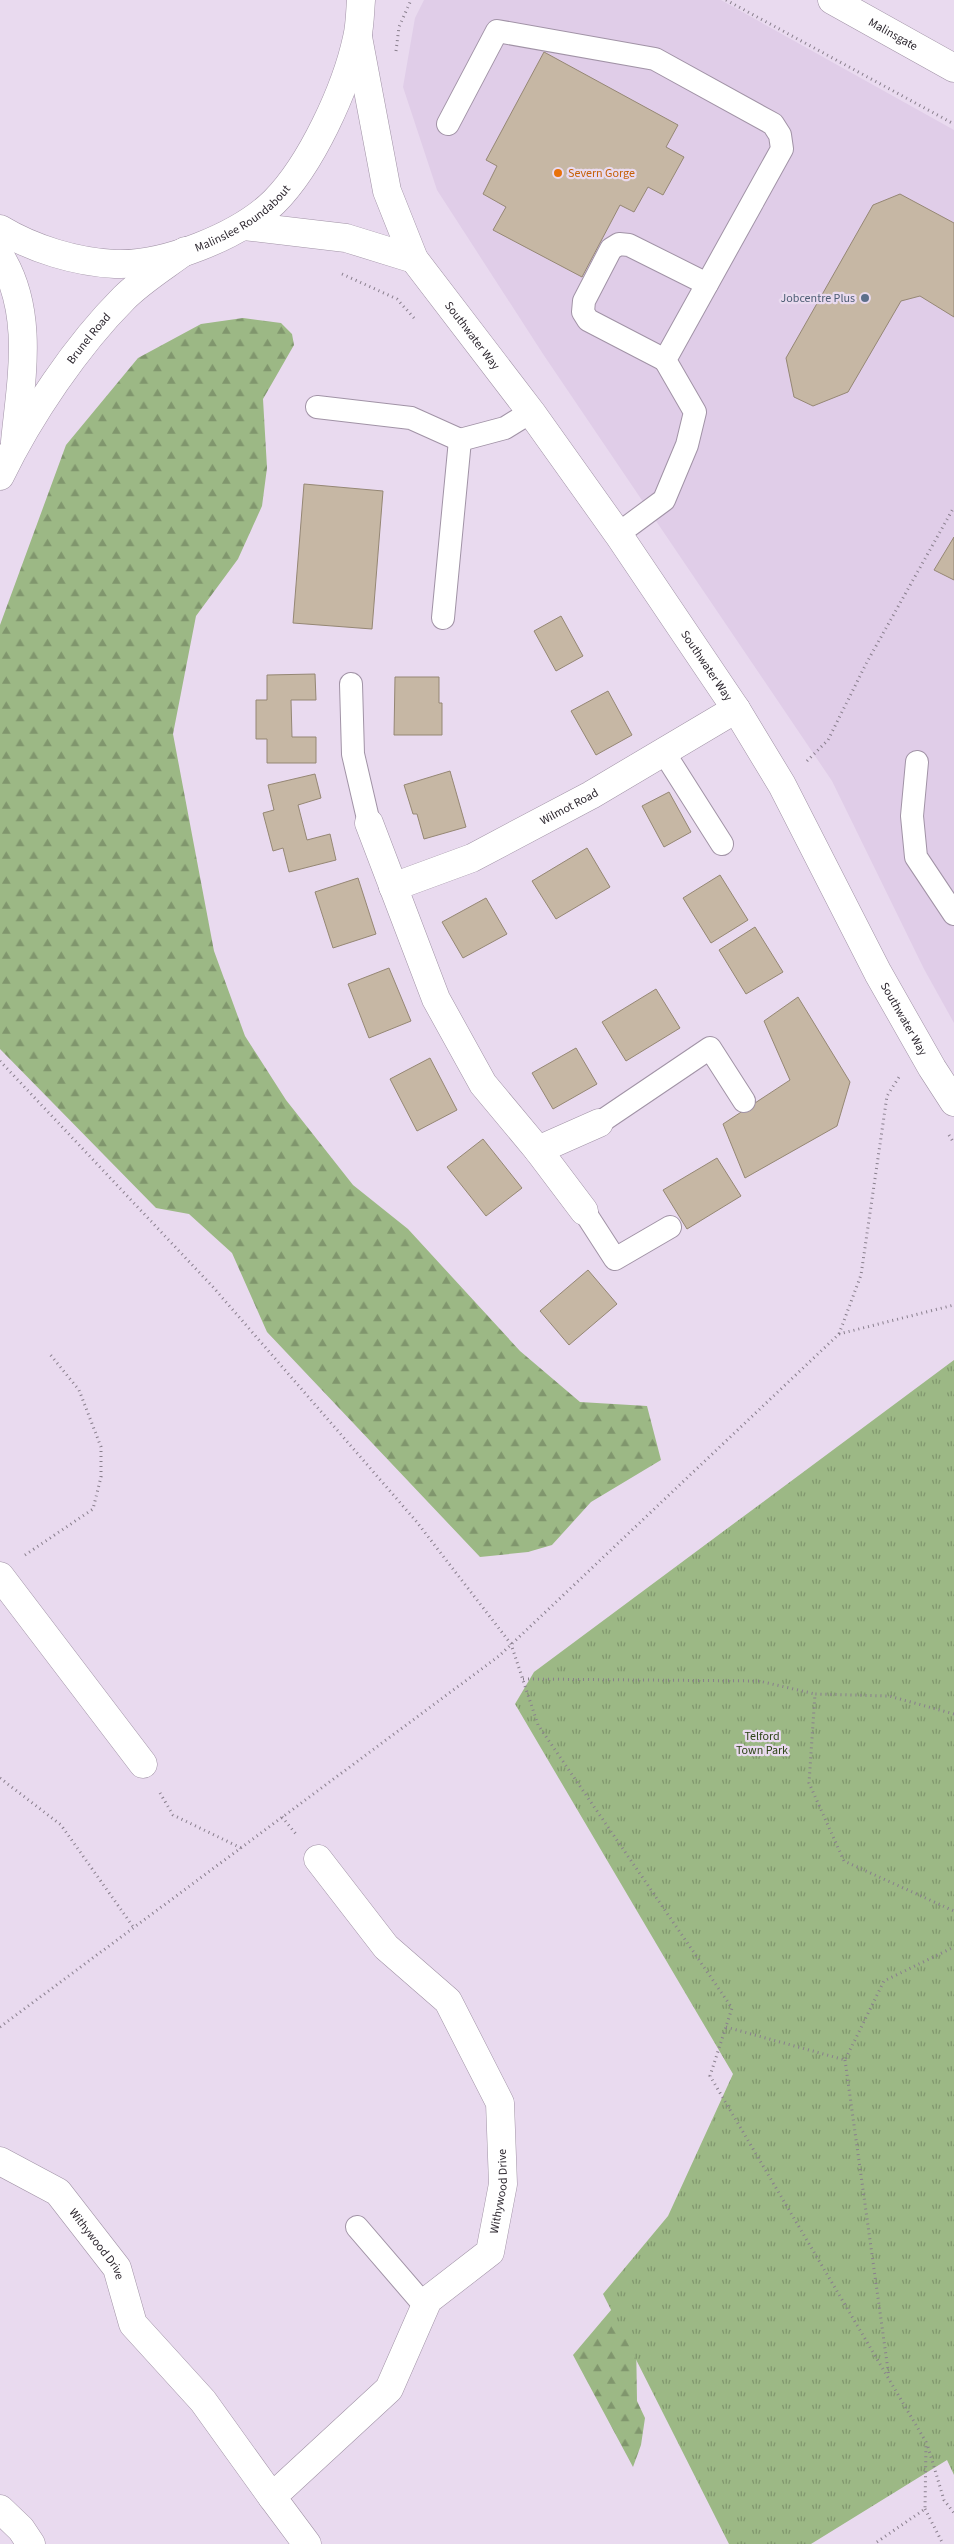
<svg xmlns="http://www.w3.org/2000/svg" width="954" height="2544" viewBox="0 0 954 2544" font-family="'Source Sans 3',sans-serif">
<defs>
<pattern id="forest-firs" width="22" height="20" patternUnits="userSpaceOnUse" patternTransform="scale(1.25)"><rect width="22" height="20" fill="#9cb885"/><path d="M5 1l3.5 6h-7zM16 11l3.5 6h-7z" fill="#80966d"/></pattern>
<pattern id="park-tufts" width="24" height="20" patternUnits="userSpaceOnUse" patternTransform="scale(1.25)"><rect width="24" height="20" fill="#9cb885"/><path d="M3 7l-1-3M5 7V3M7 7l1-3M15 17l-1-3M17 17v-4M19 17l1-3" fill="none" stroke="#80966d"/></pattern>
</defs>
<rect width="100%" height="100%" fill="#e9daef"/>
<polygon fill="#e0cde8" points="424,0 721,0 954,130 954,1023 924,969 832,781 543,354 437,190 403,87 415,18"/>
<g fill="url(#forest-firs)">
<polygon points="243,318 281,323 292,334 294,345 263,399 267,468 262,506 238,559 196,616 173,734 214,951 245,1036 286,1100 353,1185 408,1229 520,1351 580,1402 647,1406 661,1460 591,1502 552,1545 528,1552 480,1557 267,1332 232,1253 189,1214 156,1208 0,1049 0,625 66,445 138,358 201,324"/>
<polygon points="617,2303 636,2336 637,2401 645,2418 641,2445 633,2467 573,2355"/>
</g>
<polygon fill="url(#park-tufts)" points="954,1360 954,2475 947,2460 811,2544 729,2544 603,2294 668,2216 733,2074 515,1704 534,1672"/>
<g fill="#c6b7a4" stroke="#958774">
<polygon points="544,52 678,125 666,147 684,157 663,195 648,187 634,212 620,205 582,277 493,230 506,207 483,194 497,166 486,160"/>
<polygon points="900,194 954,223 954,317 920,296 901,301 848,392 813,406 794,397 786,358 873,205"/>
<polygon points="304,484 383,491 372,629 293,623"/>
<polygon points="954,537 954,580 934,570"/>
<polygon points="561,616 583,656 556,671 534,631"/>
<polygon points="315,674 316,700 291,700 292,737 316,737 316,763 267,763 267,739 256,739 256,700 267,700 267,675"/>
<polygon points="395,677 439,677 439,703 442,703 442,735 394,735"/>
<polygon points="608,691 632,735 596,755 571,711"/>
<polygon points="450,771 466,827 424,839 417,814 413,814 404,785"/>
<polygon points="315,774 321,798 298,805 307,840 330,834 336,860 289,872 283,848 273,851 263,813 274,810 268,785"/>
<polygon points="669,792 691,832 664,847 642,806"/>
<polygon points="587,848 610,887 556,919 532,881"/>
<polygon points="720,875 748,920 711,943 683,898"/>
<polygon points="358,878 376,934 333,948 315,892"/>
<polygon points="486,898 507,934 463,958 442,922"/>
<polygon points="755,927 783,972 746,994 719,950"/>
<polygon points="389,968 411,1021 369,1038 348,984"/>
<polygon points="656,989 680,1028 626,1061 602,1022"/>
<polygon points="798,997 850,1082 837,1126 745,1178 723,1124 790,1080 764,1021"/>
<polygon points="576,1048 597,1084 553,1109 532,1073"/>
<polygon points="430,1058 457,1110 417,1131 390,1079"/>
<polygon points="483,1139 522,1188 486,1216 447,1167"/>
<polygon points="717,1158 741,1196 687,1229 663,1190"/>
<polygon points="588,1270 617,1304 569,1345 540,1311"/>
</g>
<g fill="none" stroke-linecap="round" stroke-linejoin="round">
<g stroke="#a193a6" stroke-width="24">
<g id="service">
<polyline points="448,124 497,31 655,59 773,124 780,135 782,149 665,360 695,412 687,445 664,500 618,534"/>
<polyline points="665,360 588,320 583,312 584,301 611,249 619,244 629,245 707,284"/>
<polyline points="317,407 411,418 460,440 505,428 531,412"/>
<polyline points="443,618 460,440"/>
<polyline points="351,684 353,754 369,823"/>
<polyline points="663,751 722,844"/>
<polyline points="917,762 912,816 916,857 954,914"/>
<polyline points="599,1123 710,1048 744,1101"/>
<polyline points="584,1211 615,1259 670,1227"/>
<polyline points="357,2227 425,2306"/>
</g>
</g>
<g stroke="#a193a6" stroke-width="29">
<g id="minor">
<path id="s1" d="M358,37L387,191L414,259L531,412L618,534L736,709L782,785L878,973L932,1068L954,1102"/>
<polyline points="244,226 346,238 414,259"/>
<polyline points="369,823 436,999 483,1084 538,1150 584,1211"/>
<path id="s2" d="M393,887L472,858L591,795L736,709"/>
<polyline points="538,1150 599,1123"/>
<polyline points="0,1576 143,1764"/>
<path id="s3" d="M0,2161L58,2192L117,2268L133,2324L203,2401L272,2497"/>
<path id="s4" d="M307,2544L272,2497L389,2389L428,2300L490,2252L503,2184L500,2103L448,2001L386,1947L318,1859"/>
</g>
</g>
<g stroke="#a193a6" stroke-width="29">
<g id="tertiary">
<path id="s5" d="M832,0L954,68"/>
<path d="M0,256C35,312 21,380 15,442"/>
<path id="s6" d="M0,476C29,416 77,345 124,298C142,280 165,266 185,251"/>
<polyline points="0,2509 21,2529 31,2544"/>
</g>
</g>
<g stroke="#a193a6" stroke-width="29">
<g id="secondary">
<path id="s7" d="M0,229C33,249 76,262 115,264C164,266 239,236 274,202C311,165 346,89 357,38C360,26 360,12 361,0"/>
</g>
</g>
<g stroke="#897f8d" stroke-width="3" stroke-dasharray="1 4" stroke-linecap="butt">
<polyline points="726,0 954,124"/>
<polyline points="396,51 399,27 411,0"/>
<polyline points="342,274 397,299 414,318"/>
<polyline points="807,761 828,740 867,662 954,507"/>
<polyline points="0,1061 213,1287 416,1521 511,1644 538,1725 732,2008 710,2076 926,2442 925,2509 874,2544"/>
<polyline points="949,1135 954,1143"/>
<polyline points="839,1334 861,1275 887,1096 899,1077"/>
<polyline points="25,1555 93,1509 101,1477 101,1447 79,1390 49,1353"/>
<polyline points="523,1679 759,1681 815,1694"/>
<polyline points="954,1714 889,1696 815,1694 809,1783 844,1861 954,1911"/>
<polyline points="0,1778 61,1825 134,1928"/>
<polyline points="160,1793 173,1815 241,1848"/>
<polyline points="282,1817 296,1834"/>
<polyline points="0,2027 499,1656 839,1334 954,1305"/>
<polyline points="726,2027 845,2060 884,1981 954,1947"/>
<polyline points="845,2060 889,2377"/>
<polyline points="928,2447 944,2500 954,2513"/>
<polyline points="925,2509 943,2544"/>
</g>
<use href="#service" stroke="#fff" stroke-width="22"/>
<use href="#minor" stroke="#fff" stroke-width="28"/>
<use href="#tertiary" stroke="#fff" stroke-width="28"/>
<use href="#secondary" stroke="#fff" stroke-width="28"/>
</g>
<circle fill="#e8710a" stroke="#e9daef" stroke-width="2" cx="558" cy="173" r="5"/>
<circle fill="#5c6f8a" stroke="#e9daef" stroke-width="2" cx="865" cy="298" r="5"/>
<g text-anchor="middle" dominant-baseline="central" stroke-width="4.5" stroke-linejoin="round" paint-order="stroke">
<g font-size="12" fill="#2e2830" stroke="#e9daef">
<text stroke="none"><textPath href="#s5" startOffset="70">Malinsgate</textPath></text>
<text stroke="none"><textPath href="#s7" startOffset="260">Malinslee Roundabout</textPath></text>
<text stroke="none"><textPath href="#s1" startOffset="326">Southwater Way</textPath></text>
<text stroke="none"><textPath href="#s6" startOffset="164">Brunel Road</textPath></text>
<text stroke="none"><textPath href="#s1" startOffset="731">Southwater Way</textPath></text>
<text stroke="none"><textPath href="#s2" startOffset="194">Wilmot Road</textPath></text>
<text stroke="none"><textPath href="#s1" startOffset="1136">Southwater Way</textPath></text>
<text stroke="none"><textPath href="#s4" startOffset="455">Withywood Drive</textPath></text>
<text stroke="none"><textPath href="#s3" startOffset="131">Withywood Drive</textPath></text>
</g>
<g font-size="12" fill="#c56008" stroke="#e9daef" text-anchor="start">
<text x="568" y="173">Severn Gorge</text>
</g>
<g font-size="12" fill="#4e5e75" stroke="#e9daef" text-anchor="end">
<text x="855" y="298">Jobcentre Plus</text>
</g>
<g font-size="12" fill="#2d4416" stroke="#e9daef">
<text x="762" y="1736">Telford<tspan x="762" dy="14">Town Park</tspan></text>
</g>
</g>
</svg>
